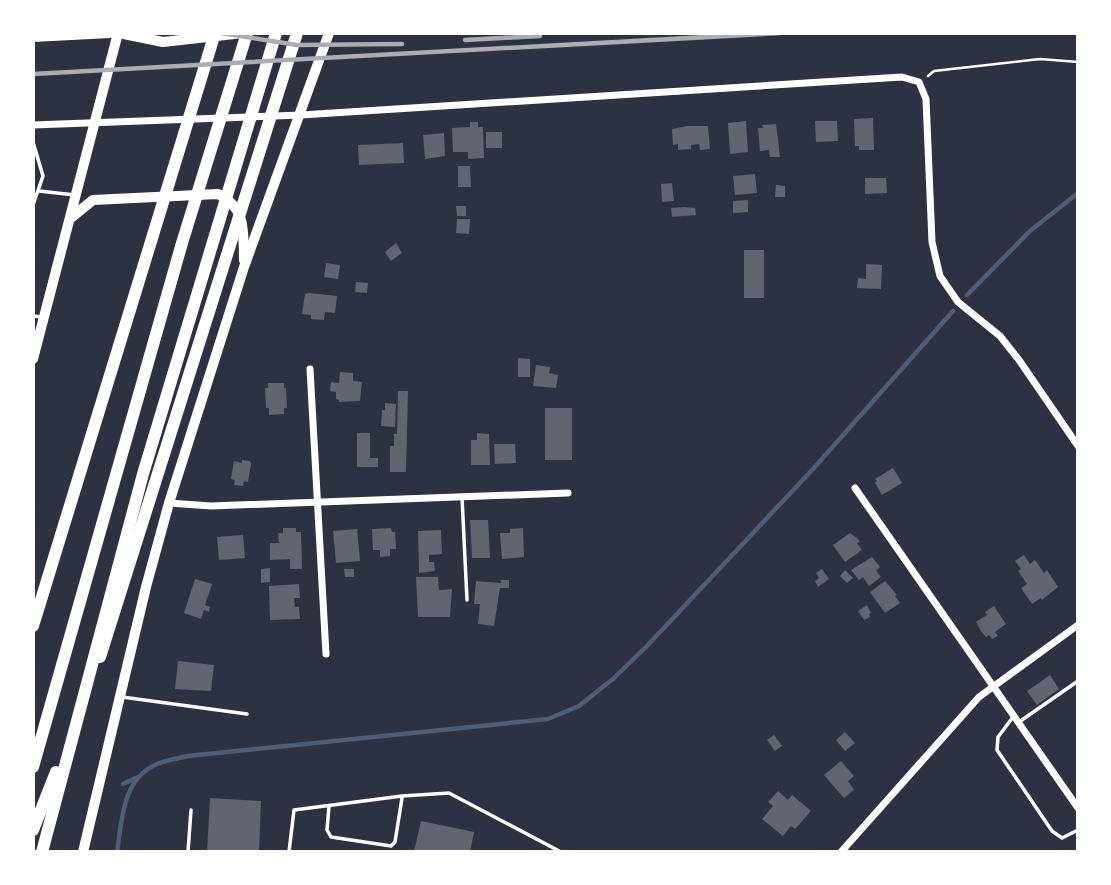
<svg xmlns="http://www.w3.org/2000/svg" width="1111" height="885" viewBox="0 0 1111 885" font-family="'Varela Round',sans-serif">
<rect width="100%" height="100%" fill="#2d3142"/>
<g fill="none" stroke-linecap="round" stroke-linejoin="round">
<g stroke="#4f5d75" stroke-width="4.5">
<polyline points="967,295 1030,231 1078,193"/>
<polyline points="123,784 138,777"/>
<path d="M117,852C122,821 122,780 155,765C165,760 177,759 188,756L548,719L579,706L614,678L646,647L813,469L953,311"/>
</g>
</g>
<g fill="#626471">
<polygon points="873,118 874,150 859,150 859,146 855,146 854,119"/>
<polygon points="746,121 748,152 730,154 728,123"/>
<polygon points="815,121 837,121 838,141 816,142"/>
<polygon points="470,122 478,122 478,127 483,127 484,158 468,159 468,152 453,152 452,128 470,127"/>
<polygon points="776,124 780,157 770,157 769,150 760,151 758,128 763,128 762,125"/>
<polygon points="687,126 708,126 710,149 700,150 699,144 691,145 691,149 678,150 678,144 673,145 672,129"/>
<rect x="486" y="132" width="16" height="16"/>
<polygon points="444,133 445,156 425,159 423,135"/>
<polygon points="403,143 404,163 359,165 358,145"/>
<polygon points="458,166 470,166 471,187 458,187"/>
<polygon points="755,174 757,193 735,195 733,176"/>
<polygon points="865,178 886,178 887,193 865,194"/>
<polygon points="672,183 674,201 662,202 661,184"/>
<polygon points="776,185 785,186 785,197 775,197"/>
<polygon points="748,200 748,212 733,213 733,201"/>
<polygon points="456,206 466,206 466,216 457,216"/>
<polygon points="684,207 695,208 696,215 672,217 671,208"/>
<polygon points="457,219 470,219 469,234 456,233"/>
<polygon points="396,243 402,253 391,261 385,252"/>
<rect x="744" y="250" width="20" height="48"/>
<polygon points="326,263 340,265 338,279 324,277"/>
<polygon points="866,264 882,265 881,289 857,288 858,278 866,279"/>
<polygon points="356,282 368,283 367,293 355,292"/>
<polygon points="309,293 337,296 335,313 325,312 324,320 311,319 311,315 302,314 305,294"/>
<polygon points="518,358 530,359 530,377 518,377"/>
<polygon points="536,365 550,367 549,373 558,375 556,388 533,386"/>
<polygon points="340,372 353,373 353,381 362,382 360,401 339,402 339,400 336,399 336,392 330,391 331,382 339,383"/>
<polygon points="268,383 284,383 284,388 286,388 287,408 284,408 284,414 269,415 269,408 266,408 265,388 268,388"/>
<polygon points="398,391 408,391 406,472 390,472 390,446 394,446 394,434 397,434"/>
<polygon points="385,403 396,404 395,427 381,426 382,410 385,410"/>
<rect x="545" y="408" width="27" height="52"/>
<polygon points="357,433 370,433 370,458 378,458 378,467 357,467"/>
<polygon points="477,433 489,434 490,465 471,465 471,440 477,440"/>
<polygon points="494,444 515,444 516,463 495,464"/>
<polygon points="242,460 250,461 251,464 248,482 244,481 243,486 234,485 235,480 231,479 234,461 242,463"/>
<polygon points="893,468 902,483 882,495 875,483 877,481 875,479"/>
<polygon points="470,520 488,520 490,558 472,558"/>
<polygon points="283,528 296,528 296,532 301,532 302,569 290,569 290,559 270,560 270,543 279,543 278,533 283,533"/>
<polygon points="391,528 392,532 395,532 396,549 390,549 390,556 380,557 380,550 373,550 372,529"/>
<polygon points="523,528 524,557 502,559 500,533 510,533 510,529"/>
<polygon points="357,529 360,561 336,563 333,531"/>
<polygon points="441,530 442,554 429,555 429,562 434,562 435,571 419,573 418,531"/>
<polygon points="850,533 858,539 860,542 857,543 862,550 845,562 833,545"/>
<polygon points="243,535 245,558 219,560 217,537"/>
<polygon points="1024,555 1030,564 1035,560 1044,573 1047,570 1058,587 1042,600 1041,598 1032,604 1021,588 1027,584 1018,571 1021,569 1015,561"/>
<polygon points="872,557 880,567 876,570 881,577 869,586 863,577 859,580 851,570"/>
<polygon points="270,568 270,582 261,583 261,569"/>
<polygon points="344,569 354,569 354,577 345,577"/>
<polygon points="822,569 829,579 818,587 815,581 819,578 816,573"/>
<polygon points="845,570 853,578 847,583 840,576"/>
<polygon points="416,577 438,577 439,590 452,589 450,617 418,617"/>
<polygon points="195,579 212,584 205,605 210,607 209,612 204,610 201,619 184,613"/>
<polygon points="501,580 509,580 509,588 500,588 494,626 478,624 480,604 474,604 476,581 501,583"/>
<polygon points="885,581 897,595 895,596 900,603 885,613 870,592"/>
<polygon points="299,584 300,598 294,598 295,607 299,607 300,619 270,620 269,586"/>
<polygon points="867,605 871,613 869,614 870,617 864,620 858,611"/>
<polygon points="994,606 1006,624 995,632 998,636 992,639 989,635 986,637 981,631 976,622 987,615 985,612"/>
<polygon points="178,661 214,665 211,691 175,689"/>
<polygon points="1050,675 1059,689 1037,705 1027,691"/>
<polygon points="845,732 855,743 845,751 836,740"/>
<polygon points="774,735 782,746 775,751 767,740"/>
<polygon points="841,761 854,776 848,781 854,790 844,798 824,775"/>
<polygon points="778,791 788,800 792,795 811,811 795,829 791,826 783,836 762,819 773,806 768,802"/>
<polygon points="210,798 261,801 259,852 207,852"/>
<polygon points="421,821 474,832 470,852 414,852"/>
</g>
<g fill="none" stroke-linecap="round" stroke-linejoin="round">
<polyline stroke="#fff" stroke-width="2.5" points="928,76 934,71 1040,59 1078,62"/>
<g stroke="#fff" stroke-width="3.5">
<polyline points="33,142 43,176 33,205"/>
<polyline points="39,191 75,195"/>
<polyline points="33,316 42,317"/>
<polyline points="462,497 467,600"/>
<polyline points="122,697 247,714"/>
<polyline points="1013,717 998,737 997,750 1052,831 1062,838 1078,830"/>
<polyline points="1019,722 1078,681"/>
<polyline points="329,806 327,830 331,837 391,846 395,842 402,798"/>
<polyline points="188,852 191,810"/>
<polyline points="289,852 294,810 402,796 449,793 561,852"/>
</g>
<g stroke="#fff" stroke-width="7">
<polyline points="33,125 301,115 902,77 919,82 926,99 932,242 940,276 958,302 1000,336 1019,360 1078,446"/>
<polyline points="310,369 326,654"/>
<polyline points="855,488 1078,808"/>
<polyline points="169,503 211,506 568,493"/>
<polyline points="841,852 979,697 1078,625"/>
</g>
<g stroke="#fff" stroke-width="10">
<polyline points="119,33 163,42 243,33"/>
<polyline points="33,37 110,33"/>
<path d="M72,217L93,200L218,194C247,208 243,232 244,260"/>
<polyline points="33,359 118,33"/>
<polyline points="83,852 146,587 169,503 244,267 329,33"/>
</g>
<g stroke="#fff" stroke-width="12">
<polyline points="33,626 215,33"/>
<polyline points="100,657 297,33"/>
<polyline points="33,767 182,243 247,33"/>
<polyline points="33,830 56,772"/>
<polyline points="42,852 143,474 276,33"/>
</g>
<g stroke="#abadb3" stroke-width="4.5">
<polyline points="221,33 297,45 402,44"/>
<polyline points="465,40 540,36"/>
<polyline points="33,74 780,33"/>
</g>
</g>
<rect width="1111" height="885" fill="none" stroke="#ffffff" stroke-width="70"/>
</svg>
